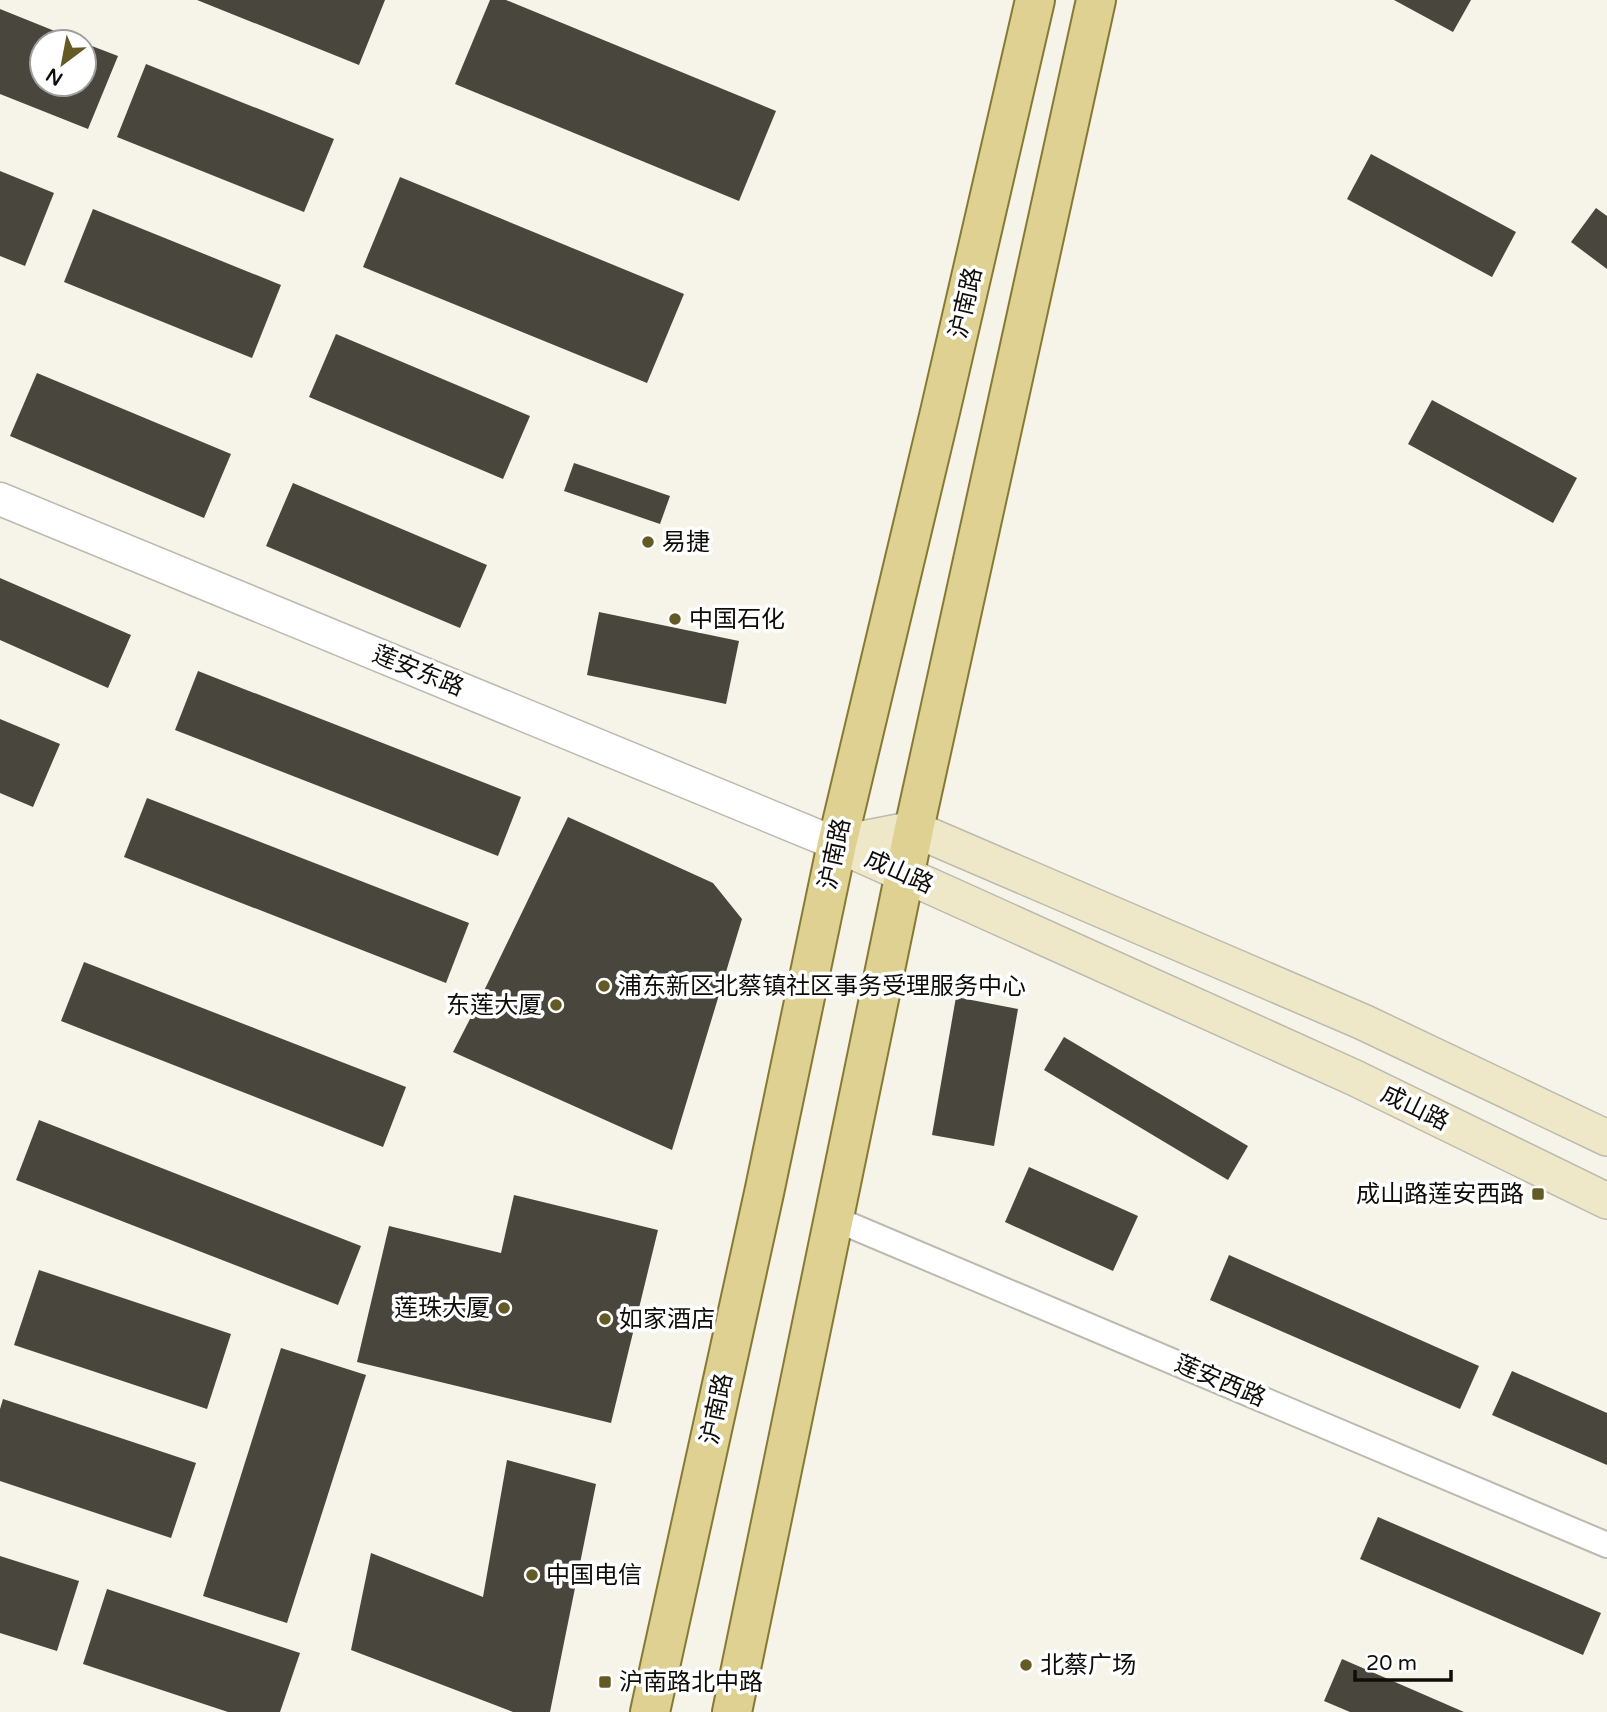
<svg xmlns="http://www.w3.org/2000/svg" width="1607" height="1712" viewBox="0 0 1607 1712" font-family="'Varela Round','Noto Sans SC',sans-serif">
<rect width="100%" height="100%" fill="#f6f4e8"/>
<g fill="#49473d">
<polygon points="197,0 385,0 359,65"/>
<polygon points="490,0 506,0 776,111 739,201 455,84"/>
<polygon points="1394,0 1471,0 1453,32"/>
<polygon points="0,9 82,42 42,42 42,84 84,84 84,43 118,56 88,129 0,94"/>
<polygon points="146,64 334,139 304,212 117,137"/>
<polygon points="1371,154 1516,232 1492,277 1347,199"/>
<polygon points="0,171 54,193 25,266 0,256"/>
<polygon points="400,177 684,294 647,383 363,267"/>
<polygon points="1596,208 1607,216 1607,269 1571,242"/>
<polygon points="93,209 281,285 252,358 64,282"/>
<polygon points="336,334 530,416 503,479 309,397"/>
<polygon points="37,373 231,454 204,518 10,436"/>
<polygon points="1432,400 1577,478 1553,523 1408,444"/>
<polygon points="574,463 670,496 660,524 564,491"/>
<polygon points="293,483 487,565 460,628 266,546"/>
<polygon points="0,578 131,635 108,688 0,640"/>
<polygon points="599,612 739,641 726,704 587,675"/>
<polygon points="198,671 521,797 498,856 175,730"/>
<polygon points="0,719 60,744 33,807 0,793"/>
<polygon points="147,798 469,923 446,983 124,857"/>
<polygon points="568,817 713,883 742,919 672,1150 453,1052 471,1017 469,997 481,997"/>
<polygon points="84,962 406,1087 383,1147 61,1021"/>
<polygon points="956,997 1018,1009 994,1146 932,1135"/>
<polygon points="1064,1037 1248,1146 1228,1180 1044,1070"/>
<polygon points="39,1120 361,1246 338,1305 16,1180"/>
<polygon points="1029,1167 1138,1216 1113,1271 1005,1222"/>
<polygon points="514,1195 658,1230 611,1423 357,1362 389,1226 501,1253"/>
<polygon points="1229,1255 1479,1366 1460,1409 1210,1300"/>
<polygon points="39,1270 231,1334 207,1409 14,1345"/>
<polygon points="281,1348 366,1375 287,1623 203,1596"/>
<polygon points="1512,1371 1607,1413 1607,1465 1492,1415"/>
<polygon points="3,1399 196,1463 171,1538 0,1481 0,1409"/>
<polygon points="507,1460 596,1484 550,1712 513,1712 351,1650 371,1553 483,1597"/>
<polygon points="1378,1517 1601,1613 1583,1655 1360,1559"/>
<polygon points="0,1556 79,1581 57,1651 0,1633"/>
<polygon points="107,1589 300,1653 280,1712 228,1712 83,1664"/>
<polygon points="1342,1659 1464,1712 1350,1712 1324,1701"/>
</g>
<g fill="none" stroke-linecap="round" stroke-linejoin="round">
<g stroke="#bcbaaf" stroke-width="28">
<polyline id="minor" points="833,1218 1607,1545"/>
</g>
<g stroke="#bcbaaf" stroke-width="35">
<polyline id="tertiary" points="0,499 837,844"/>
</g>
<g stroke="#bcbaaf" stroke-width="38">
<g id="secondary">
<polyline points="837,844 1355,1078 1607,1201"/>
<polyline points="837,844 914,829 1363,1022 1607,1138"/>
</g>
</g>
<g stroke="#877933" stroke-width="42">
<g id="primary">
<polyline points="650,1712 764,1193 837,844 940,412 1035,0"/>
<polyline points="732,1712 914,829 1096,0"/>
</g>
</g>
<use href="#minor" stroke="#fff" stroke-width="24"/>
<use href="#tertiary" stroke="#fff" stroke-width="32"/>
<use href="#secondary" stroke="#eee8c8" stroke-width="35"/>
<use href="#primary" stroke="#ded192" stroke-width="38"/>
</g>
<g fill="#645a26" stroke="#fff" stroke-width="2.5">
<circle cx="648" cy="542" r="7"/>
<circle cx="675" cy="619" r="7"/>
<circle cx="604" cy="986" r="7"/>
<circle cx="556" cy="1005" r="7"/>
<rect x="1531" y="1187" width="14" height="14" rx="3.5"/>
<circle cx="504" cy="1308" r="7"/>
<circle cx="605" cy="1319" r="7"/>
<circle cx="532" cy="1575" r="7"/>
<circle cx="1026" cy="1665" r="7"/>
<rect x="598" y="1675" width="14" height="14" rx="3.5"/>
</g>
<g text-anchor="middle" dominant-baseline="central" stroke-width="7" stroke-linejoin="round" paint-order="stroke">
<g font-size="24" fill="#0e0d09" stroke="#fff">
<text transform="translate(966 303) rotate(-77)">沪南路</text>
<text transform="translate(418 671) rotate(22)">莲安东路</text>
<text transform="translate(835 854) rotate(-78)">沪南路</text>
<text transform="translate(899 872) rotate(24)">成山路</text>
<text transform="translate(1415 1108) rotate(26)">成山路</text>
<text transform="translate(1220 1381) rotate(23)">莲安西路</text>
<text transform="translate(717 1409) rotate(-78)">沪南路</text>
</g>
<g font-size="24" fill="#0e0d09" stroke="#fff" text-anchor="start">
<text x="662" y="542">易捷</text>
<text x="689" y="619">中国石化</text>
<text x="618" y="986">浦东新区北蔡镇社区事务受理服务中心</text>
<text x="542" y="1005" text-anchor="end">东莲大厦</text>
<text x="1524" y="1194" text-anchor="end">成山路莲安西路</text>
<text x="490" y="1308" text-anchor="end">莲珠大厦</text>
<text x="619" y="1319">如家酒店</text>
<text x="546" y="1575">中国电信</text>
<text x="1040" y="1665">北蔡广场</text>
<text x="619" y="1682">沪南路北中路</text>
</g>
</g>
<g transform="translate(63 63) rotate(212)"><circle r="33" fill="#ffffff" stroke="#9f9e9d" stroke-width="2"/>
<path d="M0-5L12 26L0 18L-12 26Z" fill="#645a26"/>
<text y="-10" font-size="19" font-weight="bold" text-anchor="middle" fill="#0e0d09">N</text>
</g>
<path d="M1355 1670v10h96v-10" fill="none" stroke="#0e0d09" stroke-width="3.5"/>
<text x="1366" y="1670" font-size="21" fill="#0e0d09" stroke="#ffffff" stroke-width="5" paint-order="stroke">20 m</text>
</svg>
